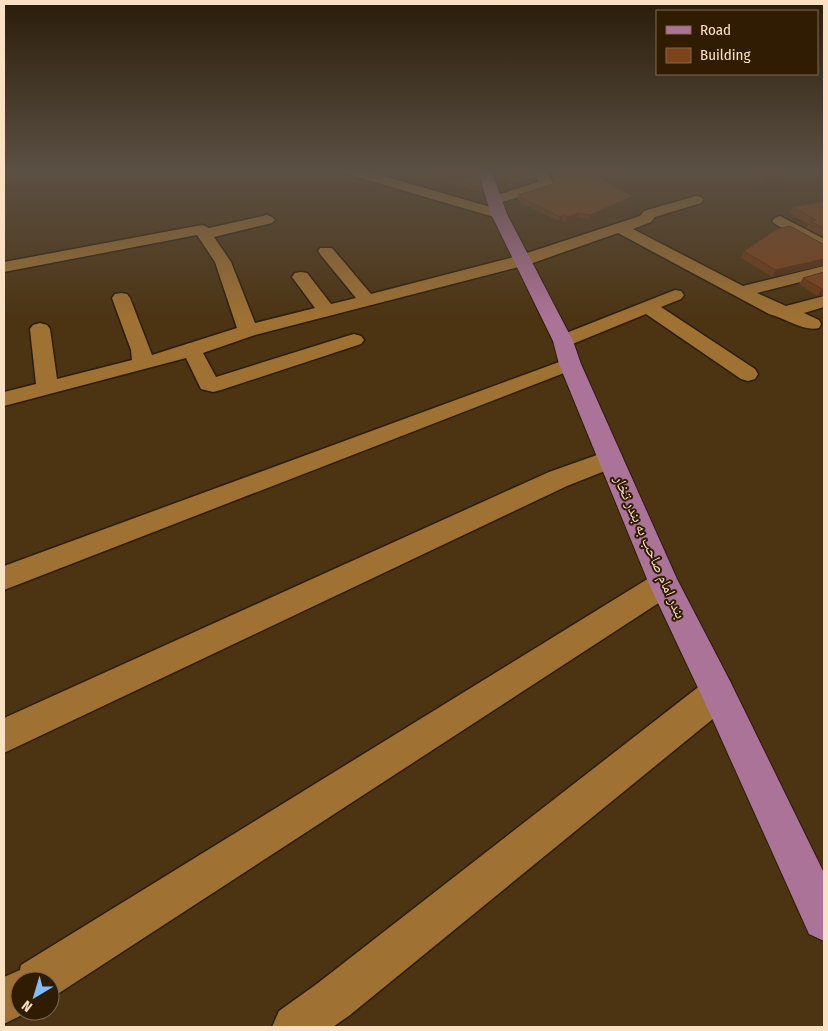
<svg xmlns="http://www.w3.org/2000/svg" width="828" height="1031" viewBox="0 0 828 1031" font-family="'Fira Sans Condensed','Noto Naskh Arabic',sans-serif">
<rect width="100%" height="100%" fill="#4c3413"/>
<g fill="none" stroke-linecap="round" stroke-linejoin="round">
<g stroke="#2c1d0a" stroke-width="3">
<g id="minor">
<polygon points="349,172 370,172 504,211 506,214 504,217 494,217 350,175"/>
<polygon points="536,172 549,172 548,174 553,184 551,187 496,204 491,203 489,200 491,197 538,182 534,174"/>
<path d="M696,196L701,197L703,200L701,203L655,217L651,222L633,229L743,286L824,266V276L757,293L786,306L824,296V307L804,313L819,320L821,324L819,328C804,332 785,318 769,314L618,233L530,264L255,335L203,353L216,377L347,336L354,334L361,336L364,340L361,344L221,390L213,392L201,389L186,358L4,406V392L36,384L30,329L33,325L40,323L47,325L50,329L57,379L132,360L131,350L112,298L115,294L121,293L127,294L130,298L152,355L237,328L215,262L197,235L4,272V262L202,225L209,228L267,215L272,217L275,220L272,223L214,237L231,262L255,323L315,308L292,277L295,273L301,272L307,273L331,304L356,298L320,254L318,251L320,248H332L371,294L518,256L640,216L644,211Z"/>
<polygon points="780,216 824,239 824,250 818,248 775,224 772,221 775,218"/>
<polygon points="675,290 681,291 684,295 681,299 661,307 755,369 758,374 755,379 748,381 741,379 646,314 570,345 563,347 556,345 553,341 556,337"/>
<polygon points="570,358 577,360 580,364 577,368 4,590 4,566"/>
<polygon points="611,450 620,453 623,459 620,465 567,486 4,753 4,718 549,472"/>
<polygon points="664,572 674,575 678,584 674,593 53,997 50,998 50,981 20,981 20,1011 30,1011 4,1024 4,977 20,970 21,965 654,575"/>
<polygon points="718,677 730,681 734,693 730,705 350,1015 333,1027 272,1027 279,1011 318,983 706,681"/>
</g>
</g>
<g stroke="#2c1d0a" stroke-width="2">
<polygon id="major" points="478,172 492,172 507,214 573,341 581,364 677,579 730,681 824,873 824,941 809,934 706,705 649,584 559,364 553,341 491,214"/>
</g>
<use href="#minor" fill="#9f7133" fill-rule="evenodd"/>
<use href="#major" fill="#ab7397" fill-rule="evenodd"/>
</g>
<g fill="#6c3a17">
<polygon points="428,172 478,172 482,191 480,192 428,176"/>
<polygon points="494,172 534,172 535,181 511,189 503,178 497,182"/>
<polygon points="551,172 635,172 608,183 631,201 589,220 577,217 566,222 562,220 559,221 521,203 518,199 519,195 553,184 554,182"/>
<polygon points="712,172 824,172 824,173 762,184 745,176 727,179"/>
<polygon points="824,201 824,237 806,228 808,224 790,213 793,207"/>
<polygon points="821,243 824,244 824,265 772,277 741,258 744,251"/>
<polygon points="824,272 824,295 817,296 799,284 803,278"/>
</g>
<g fill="#582f13">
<polygon points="625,172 635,172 603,185 604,181"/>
<polygon points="730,172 747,172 745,176 727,179"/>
<polygon points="793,172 824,172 824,173 762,184 765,177"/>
<polygon points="504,174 503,178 497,182 498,177"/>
<polygon points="536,177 535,181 511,189 511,184"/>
<polygon points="633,196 631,201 589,220 590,215"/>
<polygon points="578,213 577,217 566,222 567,217"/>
<polygon points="563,215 562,220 559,221 560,217"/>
<polygon points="824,259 824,265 772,277 775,270"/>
<polygon points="822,289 824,289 824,295 817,296"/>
</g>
<g fill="#7d431b" stroke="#582f13">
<polygon points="429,172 478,172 482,187 480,188"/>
<polygon points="496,172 534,172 536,177 511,184 504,174 498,177"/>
<polygon points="553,172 625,172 604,181 633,196 590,215 578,213 567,217 563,215 560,217 522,198 519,195 553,184 555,179"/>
<polygon points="755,172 793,172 765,177"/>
<polygon points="824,201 824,228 810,221 816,220 793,207"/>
<polygon points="790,226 821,243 824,244 824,259 775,270 744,251 777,229"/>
<polygon points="824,272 824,289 822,289 803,278"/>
</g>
<linearGradient id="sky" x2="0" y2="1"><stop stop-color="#2a1d0a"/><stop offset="0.54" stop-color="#5b5044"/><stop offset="1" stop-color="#5b5044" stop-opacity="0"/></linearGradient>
<rect width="828" height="317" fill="url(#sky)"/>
<g text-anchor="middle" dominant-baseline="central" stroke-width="4" stroke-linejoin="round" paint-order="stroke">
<g font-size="15" fill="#fbe1c3" stroke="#2f1c03">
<text transform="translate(650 547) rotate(66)">بندر امام صاحب به بندر تخار</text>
</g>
</g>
<rect width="828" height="1031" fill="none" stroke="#fbe1c3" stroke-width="10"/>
<rect x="656" y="10" width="162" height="65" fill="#2f1c03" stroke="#816b50"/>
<rect x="666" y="26" width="25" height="8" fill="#ab7397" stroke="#816b50"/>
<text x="700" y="35" font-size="15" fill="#fbe1c3">Road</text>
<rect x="666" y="48" width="25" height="15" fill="#7d431b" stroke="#816b50"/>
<text x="700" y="60" font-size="15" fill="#fbe1c3">Building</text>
<g transform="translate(35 996) rotate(218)"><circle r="24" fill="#2f1c03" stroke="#816b50"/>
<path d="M0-4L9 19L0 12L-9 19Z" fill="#83bcfb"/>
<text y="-8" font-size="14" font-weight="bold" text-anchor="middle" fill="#fbe1c3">N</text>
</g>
</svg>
